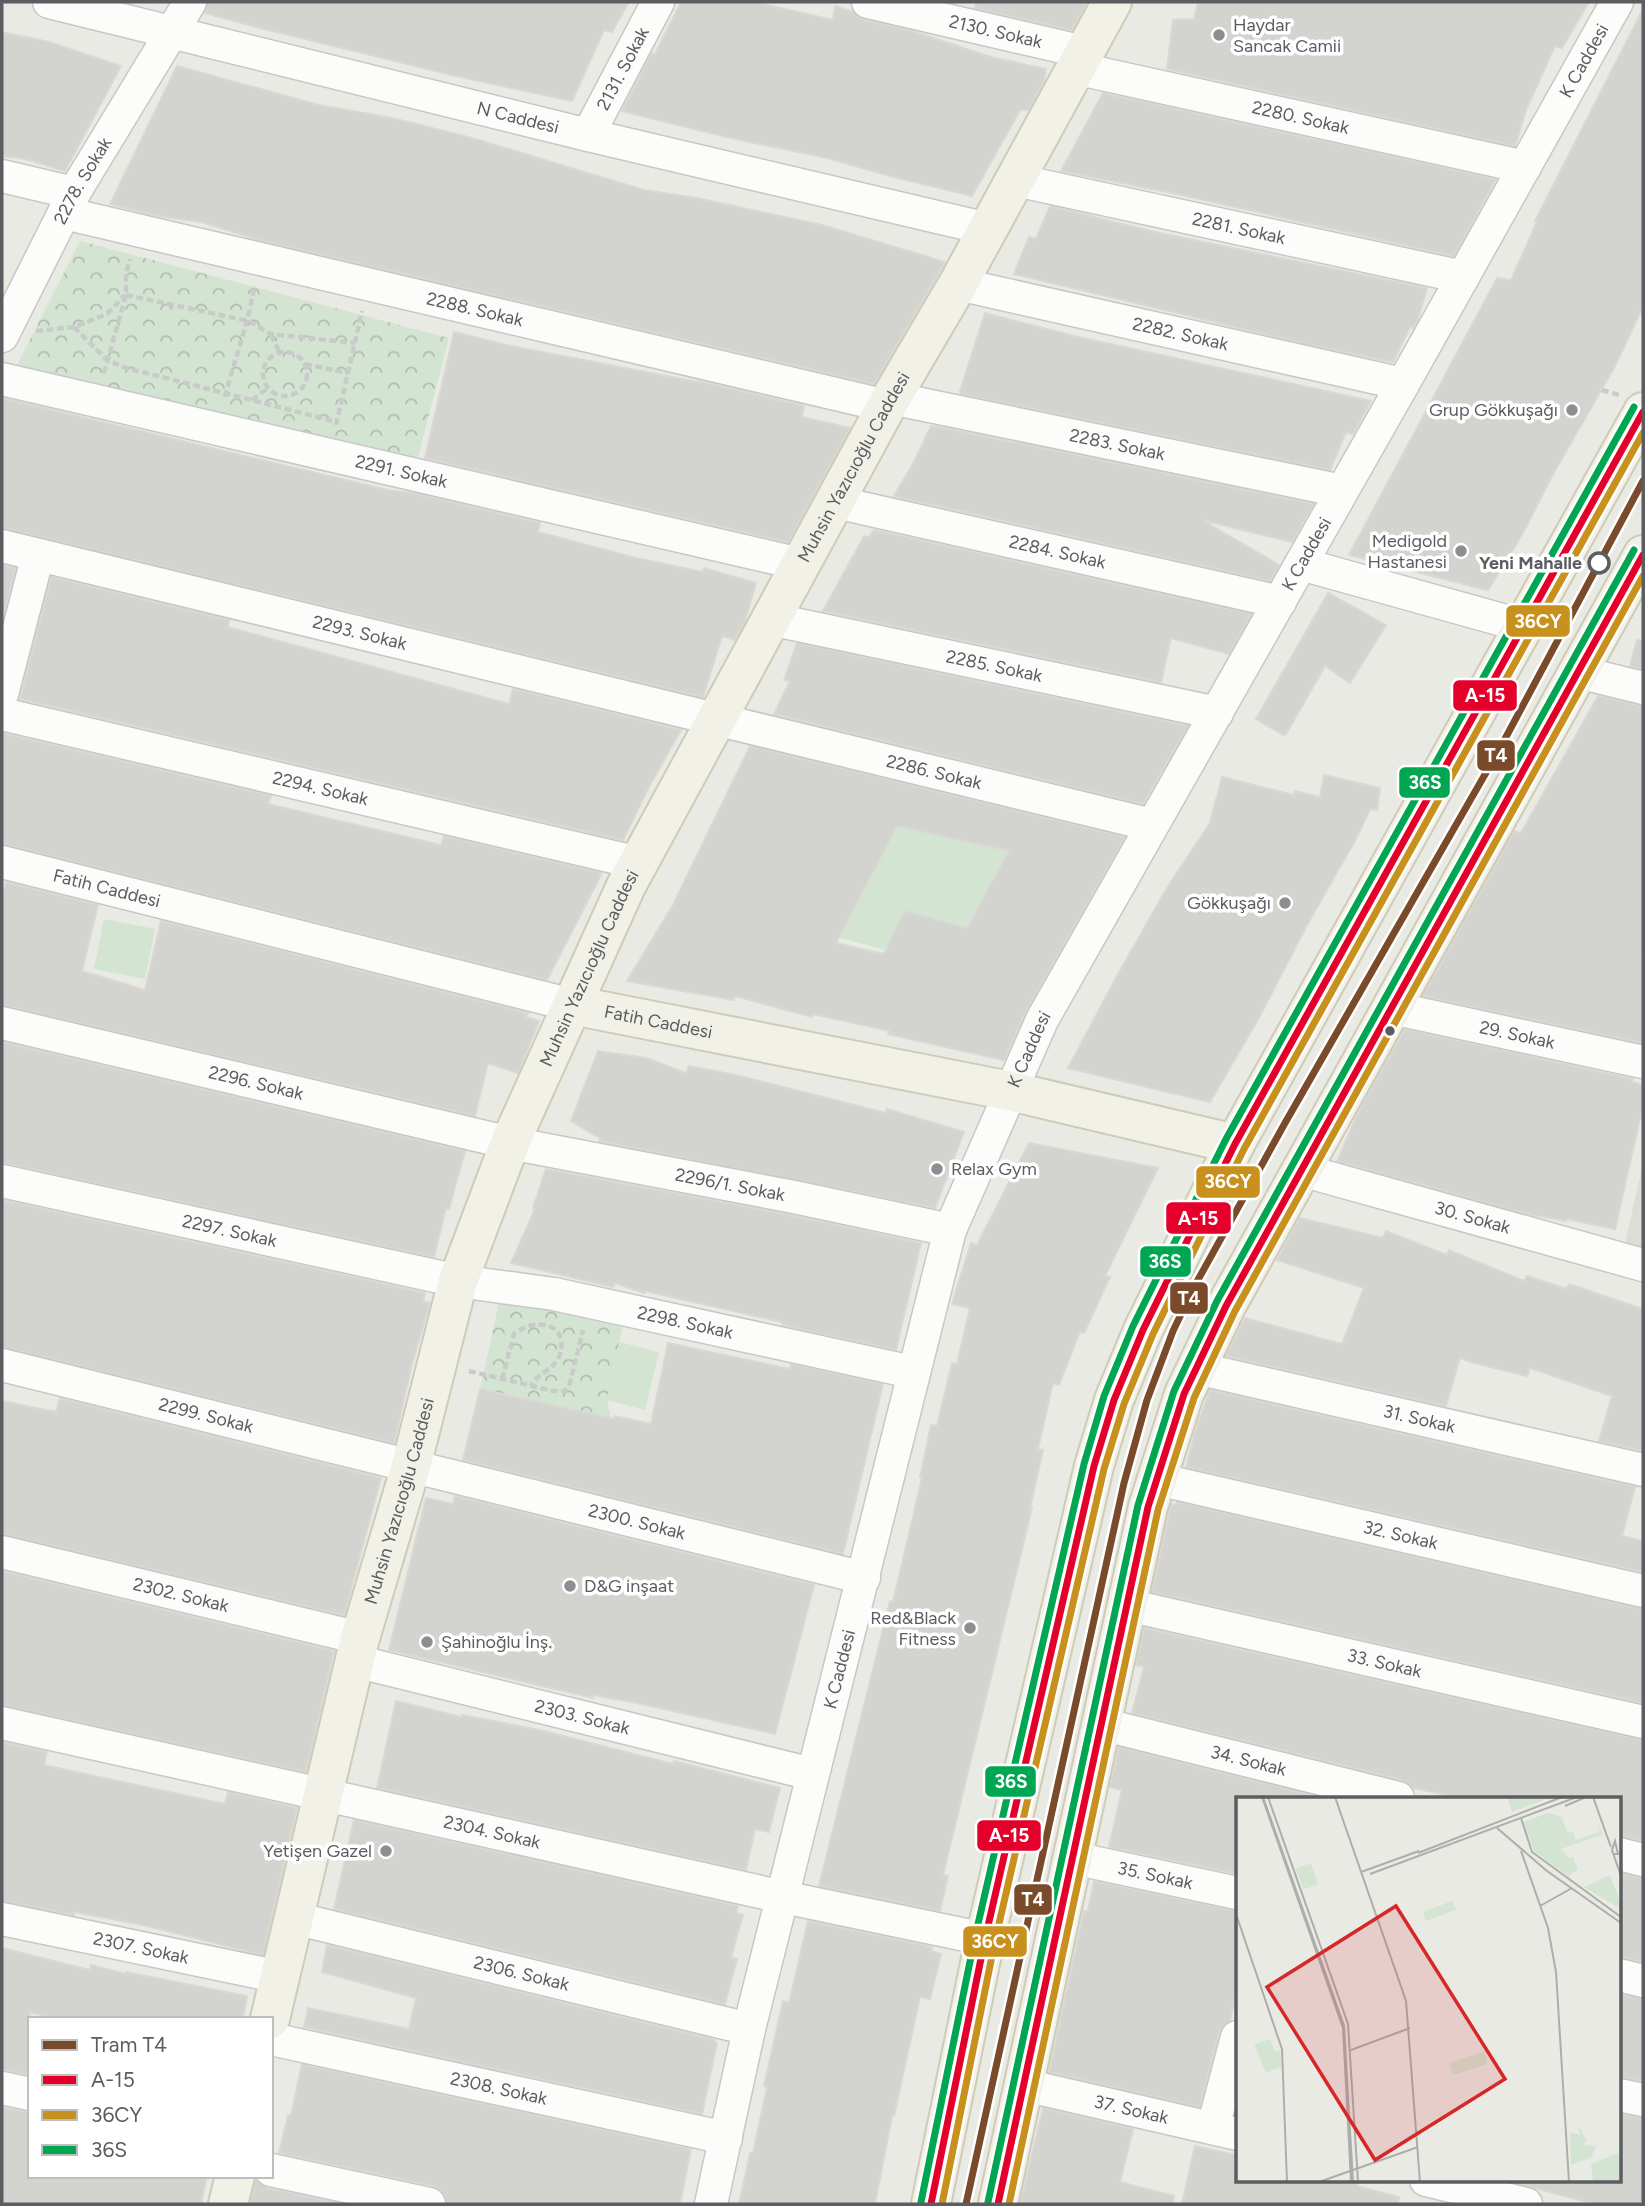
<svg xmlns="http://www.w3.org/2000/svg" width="1645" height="2206" viewBox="0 0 1645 2206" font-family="Figtree,sans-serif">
<defs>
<pattern id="park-crowns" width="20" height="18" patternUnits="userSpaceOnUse" patternTransform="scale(1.75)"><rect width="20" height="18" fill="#d4e4d3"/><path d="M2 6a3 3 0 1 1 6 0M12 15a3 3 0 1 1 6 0" fill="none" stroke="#afbcaf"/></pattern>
</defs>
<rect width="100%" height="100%" fill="#eaeae5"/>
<polygon fill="#dddcd5" points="1643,1163 1643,1249 1625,1244"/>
<g fill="#d4e4d3">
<polygon points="897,825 1001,849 1008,853 966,927 904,911 886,950 837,937"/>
<polygon points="104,919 155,929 145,979 94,969"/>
<polygon points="619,1342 659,1352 645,1410 607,1400"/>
</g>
<g fill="url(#park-crowns)">
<polygon points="80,241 449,338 416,465 15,369"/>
<polygon points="500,1298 623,1325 607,1400 611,1418 480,1389"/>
</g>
<g fill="#d3d3d0" stroke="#d9d8d4" stroke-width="2" fill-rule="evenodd">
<polygon points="208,2 629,2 612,32 604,30 572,101 456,76 260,28 205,13"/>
<polygon points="681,2 754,2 833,20 835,6 853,12 864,20 909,30 991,57 1046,69 1044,81 1028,110 1020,110 972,196 890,176 827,158 731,138 622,111 652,53 655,54"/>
<polygon points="976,2 1087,2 1072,30 975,8"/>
<polygon points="1198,2 1589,2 1562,48 1555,46 1526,110 1515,146 1167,69 1173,20 1194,19"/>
<polygon points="1643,9 1643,307 1614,368 1552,476 1522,535 1488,590 1349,555 1497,278 1511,280 1537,222 1535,221"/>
<polygon points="2,32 49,42 121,66 65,171 25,159 2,156"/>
<polygon points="177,66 319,105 392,118 472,138 644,190 697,198 822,225 945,262 874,384 263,241 201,222 158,216 110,204"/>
<polygon points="1103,93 1496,179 1454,256 1172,193 1061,171"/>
<polygon points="1050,206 1155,232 1427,288 1417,322 1413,328 1410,327 1393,362 1311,345 1014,274 1029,237 1036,239"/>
<polygon points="985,313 1074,336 1371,401 1353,434 1346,432 1330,470 961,394 960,391"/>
<polygon points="454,332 511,346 698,382 698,381 804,406 802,417 850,428 788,542 425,458"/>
<polygon points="2,398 388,490 418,494 540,523 538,532 636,558 703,572 704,568 756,583 745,621 735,640 722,636 703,697 2,528"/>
<polygon points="931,426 939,427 1314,504 1292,542 1202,520 1279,565 1270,581 894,496 914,462"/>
<polygon points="874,530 1251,614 1229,654 1171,638 1161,682 823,611 864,536 869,537"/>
<polygon points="2,565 16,568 2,622"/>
<polygon points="51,577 229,620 228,627 509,704 513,689 681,730 650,785 623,840 20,699"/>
<polygon points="1328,593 1386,625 1350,683 1325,666 1285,736 1256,719"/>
<polygon points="1637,640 1643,641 1643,669 1630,666"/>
<polygon points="797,643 1188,726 1143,804 774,714 790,681 784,680"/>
<polygon points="1598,696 1643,706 1642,1043 1423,996 1509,841 1515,831 1521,833"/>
<polygon points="2,733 271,796 268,804 441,845 444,836 602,873 547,980 2,844"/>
<path d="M750,746L1125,837L1026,1011L1004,1060L888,1034L890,1031L813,1014L812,1017L735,996L734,1000L627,981L673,905ZM897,826L1009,851L967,928L904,911L884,954L836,943Z"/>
<polygon points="1324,775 1380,788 1377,810 1370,809 1356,839 1306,927 1260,1016 1210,1102 1068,1068 1117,976 1168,886 1210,823 1222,777 1294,795 1295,791 1320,797"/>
<polygon points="6,882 98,905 82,971 145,990 161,921 528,1013 526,1017 539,1021 518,1073 488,1063 475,1116 2,1005 2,899"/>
<polygon points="1405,1029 1633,1079 1632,1082 1643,1085 1643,1106 1615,1229 1566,1219 1566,1221 1527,1214 1337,1161 1358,1113"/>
<polygon points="2,1042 465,1151 449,1209 446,1208 434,1257 2,1163"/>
<polygon points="598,1051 646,1058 686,1073 689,1066 740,1076 886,1113 887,1109 964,1132 935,1208 599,1141 600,1138 571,1121"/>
<polygon points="1029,1143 1158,1168 1105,1276 1110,1277 1084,1333 1080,1332 1059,1385 1053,1383 1038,1449 1043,1450 1030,1508 1032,1508 943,1875 948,1876 940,1911 819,1886 890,1601 893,1602 922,1478 920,1477 931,1425 937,1426 952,1363 957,1364 970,1308 952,1304 971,1243 977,1245"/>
<polygon points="546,1169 790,1215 921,1243 896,1350 782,1325 782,1322 645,1291 644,1293 615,1283 613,1287 511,1263 535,1209 533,1208"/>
<polygon points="2,1200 425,1293 423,1301 430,1303 412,1364 394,1443 2,1347"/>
<polygon points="1300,1218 1383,1238 1386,1231 1447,1255 1449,1250 1524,1281 1527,1276 1567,1289 1569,1284 1643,1309 1643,1451 1599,1441 1612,1396 1530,1368 1527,1376 1474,1363 1460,1358 1446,1406 1226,1356 1245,1318 1342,1344 1364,1288 1277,1260"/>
<polygon points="668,1343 790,1369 791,1364 883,1384 843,1554 463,1460 480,1389 615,1419 615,1416 651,1424"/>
<polygon points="1210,1390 1635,1487 1622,1536 1643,1541 1643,1572 1186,1467 1196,1429"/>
<polygon points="60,1398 381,1478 344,1615 2,1534 2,1401 56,1412"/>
<polygon points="455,1496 814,1585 775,1734 637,1703 593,1695 593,1698 389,1650 426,1498 453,1504"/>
<polygon points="1177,1502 1643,1609 1643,1703 1152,1592 1169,1513 1172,1504 1176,1505"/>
<polygon points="2,1571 334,1651 306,1772 2,1705"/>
<polygon points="1144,1628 1643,1740 1643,1841 1619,1836 1619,1798 1462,1798 1413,1788 1402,1780 1132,1713 1144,1667 1136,1665"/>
<polygon points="396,1701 461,1717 462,1715 544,1731 673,1764 674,1761 780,1788 769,1832 755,1829 746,1870 377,1788"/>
<polygon points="2,1742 47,1752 44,1765 225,1804 228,1792 297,1808 263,1955 143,1925 74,1912 74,1915 2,1901"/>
<polygon points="1119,1747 1311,1795 1310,1798 1237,1798 1237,1874 1109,1847 1122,1790 1110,1787"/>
<polygon points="354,1820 738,1906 736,1913 743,1915 731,1958 737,1959 725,2004 334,1909"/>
<polygon points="1619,1873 1643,1878 1643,1962 1619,1957"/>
<polygon points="1094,1881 1237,1911 1237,1985 1230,2021 1224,2025 1219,2032 1200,2107 1049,2072 1084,1911 1088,1911"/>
<polygon points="808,1921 932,1947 931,1951 941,1954 930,1999 920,1997 894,2116 892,2116 875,2204 739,2204 750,2153 753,2153 767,2087 764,2086 783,2001 789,2003"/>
<polygon points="327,1945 715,2040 715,2043 717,2043 702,2114 304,2027 308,2008 409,2029 416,1998 322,1972"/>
<polygon points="2,1948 90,1970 91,1965 126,1974 126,1972 247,1996 243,2019 54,2019 30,2012 30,2075 2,2070"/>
<polygon points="1619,1994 1643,1999 1643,2081 1619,2077"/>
<polygon points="302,2064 691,2149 680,2204 447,2204 442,2191 433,2186 279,2153 288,2115 291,2116"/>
<polygon points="2,2107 30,2112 30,2176 207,2176 201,2204 2,2204"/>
<polygon points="1043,2108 1133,2129 1120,2182 1174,2196 1173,2204 1020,2204"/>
<polygon points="1619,2114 1643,2118 1643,2204 1594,2204 1504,2180 1619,2180"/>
<polygon points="1195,2146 1237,2155 1237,2180 1358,2180 1357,2186 1399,2197 1398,2204 1182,2204"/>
<polygon points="256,2180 267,2188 343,2204 250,2204"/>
</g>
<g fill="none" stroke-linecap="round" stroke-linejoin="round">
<g stroke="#c7c7c7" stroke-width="35">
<g id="minor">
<path id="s1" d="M49,2L588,135L988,229"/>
<path id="s2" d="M868,2L1084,52"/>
<path id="s3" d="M1075,68L1525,167"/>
<path id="s4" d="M588,135L658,2"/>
<polyline points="2,176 74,193"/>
<path id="s5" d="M1015,180L1463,277"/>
<path id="s6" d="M64,213L887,406"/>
<path id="s7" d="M958,284L1403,384"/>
<path id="s8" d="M2,336L74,193L190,2"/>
<path id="s9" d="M2,379L800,564"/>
<path id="s10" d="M891,398L1342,491"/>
<path id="s11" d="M835,502L1280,602"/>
<path id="s12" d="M2,546L1152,825"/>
<polyline points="1301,564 1524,626"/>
<path id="s13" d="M770,619L1217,713"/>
<polyline points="1578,672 1643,688"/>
<polyline points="2,694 38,555"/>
<path id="s14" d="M2,714L639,863"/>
<path id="s15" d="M2,862L572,1005"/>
<path id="s16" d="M1392,1008L1643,1062"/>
<path id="s17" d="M2,1023L510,1143L794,1197L950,1230"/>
<path id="s18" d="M1301,1170L1643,1265"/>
<path id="s19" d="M2,1181L458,1281L554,1294L912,1372"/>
<path id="s20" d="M2,1365L864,1578"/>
<path id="s21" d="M1196,1368L1643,1470"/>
<path id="s22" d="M1157,1479L1643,1591"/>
<path id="s23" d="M2,1552L360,1638"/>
<path id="s24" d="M1127,1605L1643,1722"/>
<path id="s25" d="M355,1661L812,1774"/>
<path id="s26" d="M2,1723L783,1897L985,1939"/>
<path id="s27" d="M1101,1724L1398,1798"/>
<polyline points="1619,1854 1643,1860"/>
<path id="s28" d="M1073,1858L1237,1893"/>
<path id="s29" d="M294,1918L749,2029"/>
<path id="s30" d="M2,1919L280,1977"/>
<polyline points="1619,1975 1643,1981"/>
<path id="s31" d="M271,2039L726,2138"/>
<path id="s32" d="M1024,2085L1237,2134"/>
<polyline points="2,2088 30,2094"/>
<polyline points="1619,2095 1643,2100"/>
<polyline points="1213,2128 1237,2037"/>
<polyline points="271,2170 429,2204"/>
<polyline points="1426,2180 1526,2204"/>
<path id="s33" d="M711,2204L749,2029L950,1230L1042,1020L1403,384L1617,2"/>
</g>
</g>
<g stroke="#cecbb6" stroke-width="42">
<g id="major">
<path id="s34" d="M572,1005L1010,1091L1235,1144"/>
<path id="s35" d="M270,2019L360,1638L411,1466L458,1281L510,1143L626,886L891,398L958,284L1112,2"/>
<polyline points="228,2204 235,2176"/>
<polyline points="931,2204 985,1939 1094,1466 1114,1400 1143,1330 1235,1144 1643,412"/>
<polyline points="998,2204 1148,1507 1184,1394 1226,1306 1643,555"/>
</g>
</g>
<g stroke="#c8cbc9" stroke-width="4.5" stroke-dasharray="7 3.5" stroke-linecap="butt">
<polyline points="126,295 249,321 271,334 355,343"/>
<polyline points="74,327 107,360 123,367 337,422"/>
<polyline points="36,331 74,327 107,314 125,295"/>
<polyline points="271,335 280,353"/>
<circle cx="285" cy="374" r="22"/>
<polyline points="305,364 348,373"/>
<polyline points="104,373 126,295 126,273 130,259"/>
<polyline points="1602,390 1619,395"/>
<path d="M225,397C234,360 248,325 254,288"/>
<polyline points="252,400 268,388"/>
<polyline points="336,425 362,311"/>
<polyline points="469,1371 553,1391 565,1391 570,1383 583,1330"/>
<path d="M502,1379L514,1334C534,1317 569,1322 560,1354C555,1371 537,1372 531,1386"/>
</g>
<use href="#minor" stroke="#fcfcfb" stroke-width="32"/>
<use href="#major" stroke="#f1f1e8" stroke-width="38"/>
<g stroke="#fff" stroke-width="12">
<g id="bus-1">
<polyline points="931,2204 985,1939 1094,1466 1114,1400 1143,1330 1235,1144 1643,412"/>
<polyline points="998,2204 1148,1507 1184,1394 1226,1306 1643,555"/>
</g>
</g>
<g stroke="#fff" stroke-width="12">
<g id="bus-2">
<polyline points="942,2204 995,1941 1104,1469 1124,1404 1153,1334 1244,1149 1643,433"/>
<polyline points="1009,2204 1158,1510 1194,1398 1235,1311 1643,576"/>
</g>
</g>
<g stroke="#fff" stroke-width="12">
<g id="bus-3">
<polyline points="921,2202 975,1937 1084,1464 1104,1396 1133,1326 1226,1139 1634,407"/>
<polyline points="988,2202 1138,1505 1174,1391 1217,1301 1634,550"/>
</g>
</g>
<use href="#bus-1" stroke="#e4002b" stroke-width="7"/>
<use href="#bus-2" stroke="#c8901d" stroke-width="7"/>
<use href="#bus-3" stroke="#00a651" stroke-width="7"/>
<g stroke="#fff" stroke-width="12">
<polyline id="tram-1" points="966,2204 1124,1483 1147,1400 1173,1331 1194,1287 1285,1123 1499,750 1643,481"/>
</g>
<use href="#tram-1" stroke="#7a4b2a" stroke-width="7"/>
</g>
<g fill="#8d8e8f" stroke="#fff" stroke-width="2.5">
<circle cx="1219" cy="35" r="7"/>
<circle cx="1572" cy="410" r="7"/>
<circle cx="1461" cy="551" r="7"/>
<circle cx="1285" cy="903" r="7"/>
<circle cx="937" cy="1169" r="7"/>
<circle cx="570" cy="1586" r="7"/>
<circle cx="970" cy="1628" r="7"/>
<circle cx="427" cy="1642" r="7"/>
<circle cx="386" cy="1851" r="7"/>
</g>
<circle fill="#fff" stroke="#5b5d61" stroke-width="3.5" cx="1599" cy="563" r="10"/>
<circle fill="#5b5d61" stroke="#fff" stroke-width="2.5" cx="1390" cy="1031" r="6"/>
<g text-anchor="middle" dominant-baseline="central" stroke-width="7" stroke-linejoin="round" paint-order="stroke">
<g font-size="18" fill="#5b5d61" stroke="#fff" text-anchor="end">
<text x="1233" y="25" text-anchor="start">Haydar<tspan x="1233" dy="21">Sancak Camii</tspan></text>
<text x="1558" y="410">Grup Gökkuşağı</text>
<text x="1447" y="541">Medigold<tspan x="1447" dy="21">Hastanesi</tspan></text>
<text x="1271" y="903">Gökkuşağı</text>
<text x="951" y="1169" text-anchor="start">Relax Gym</text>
<text x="584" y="1586" text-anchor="start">D&amp;G inşaat</text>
<text x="956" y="1618">Red&amp;Black<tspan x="956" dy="21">Fitness</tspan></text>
<text x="441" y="1642" text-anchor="start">Şahinoğlu İnş.</text>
<text x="372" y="1851">Yetişen Gazel</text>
</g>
<g font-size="18" fill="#5b5d61" stroke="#fff">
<text stroke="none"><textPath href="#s2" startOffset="131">2130. Sokak</textPath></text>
<text stroke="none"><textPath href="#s33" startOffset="2334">K Caddesi</textPath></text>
<text stroke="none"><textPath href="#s4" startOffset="75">2131. Sokak</textPath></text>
<text stroke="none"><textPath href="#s1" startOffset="483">N Caddesi</textPath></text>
<text stroke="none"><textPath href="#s3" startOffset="231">2280. Sokak</textPath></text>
<text stroke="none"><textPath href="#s8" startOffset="175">2278. Sokak</textPath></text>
<text stroke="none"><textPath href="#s5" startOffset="229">2281. Sokak</textPath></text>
<text stroke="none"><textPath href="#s6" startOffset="422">2288. Sokak</textPath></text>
<text stroke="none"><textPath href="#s7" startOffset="228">2282. Sokak</textPath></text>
<text stroke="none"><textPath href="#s10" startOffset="231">2283. Sokak</textPath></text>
<text stroke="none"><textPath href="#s35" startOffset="1668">Muhsin Yazıcıoğlu Caddesi</textPath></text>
<text stroke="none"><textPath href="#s9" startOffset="410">2291. Sokak</textPath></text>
<text stroke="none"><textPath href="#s11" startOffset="228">2284. Sokak</textPath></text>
<text stroke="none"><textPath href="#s33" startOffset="1768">K Caddesi</textPath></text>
<text stroke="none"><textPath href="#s12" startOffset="368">2293. Sokak</textPath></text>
<text stroke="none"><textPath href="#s13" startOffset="229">2285. Sokak</textPath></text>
<text stroke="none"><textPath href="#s12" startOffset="959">2286. Sokak</textPath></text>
<text stroke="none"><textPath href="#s14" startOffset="327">2294. Sokak</textPath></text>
<text stroke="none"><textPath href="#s15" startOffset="108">Fatih Caddesi</textPath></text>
<text stroke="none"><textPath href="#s35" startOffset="1101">Muhsin Yazıcıoğlu Caddesi</textPath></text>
<text stroke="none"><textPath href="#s34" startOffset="88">Fatih Caddesi</textPath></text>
<text stroke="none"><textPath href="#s16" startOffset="128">29. Sokak</textPath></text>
<text stroke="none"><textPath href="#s33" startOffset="1200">K Caddesi</textPath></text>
<text stroke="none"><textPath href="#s17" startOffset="261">2296. Sokak</textPath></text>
<text stroke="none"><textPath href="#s17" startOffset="746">2296/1. Sokak</textPath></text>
<text stroke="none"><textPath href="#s18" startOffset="178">30. Sokak</textPath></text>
<text stroke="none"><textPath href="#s19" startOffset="233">2297. Sokak</textPath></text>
<text stroke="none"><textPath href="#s19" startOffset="698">2298. Sokak</textPath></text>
<text stroke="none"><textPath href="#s20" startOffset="210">2299. Sokak</textPath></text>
<text stroke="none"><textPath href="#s21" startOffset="229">31. Sokak</textPath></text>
<text stroke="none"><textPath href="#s35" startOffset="534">Muhsin Yazıcıoğlu Caddesi</textPath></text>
<text stroke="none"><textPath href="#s20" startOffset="654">2300. Sokak</textPath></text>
<text stroke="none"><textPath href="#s22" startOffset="250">32. Sokak</textPath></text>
<text stroke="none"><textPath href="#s23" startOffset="184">2302. Sokak</textPath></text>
<text stroke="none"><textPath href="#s24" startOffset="264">33. Sokak</textPath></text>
<text stroke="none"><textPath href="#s33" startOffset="550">K Caddesi</textPath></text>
<text stroke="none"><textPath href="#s25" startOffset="234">2303. Sokak</textPath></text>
<text stroke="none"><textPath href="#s27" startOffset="152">34. Sokak</textPath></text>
<text stroke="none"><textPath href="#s26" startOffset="502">2304. Sokak</textPath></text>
<text stroke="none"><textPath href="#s28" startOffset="84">35. Sokak</textPath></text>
<text stroke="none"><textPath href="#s30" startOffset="142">2307. Sokak</textPath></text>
<text stroke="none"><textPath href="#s29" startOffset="234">2306. Sokak</textPath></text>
<text stroke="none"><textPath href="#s31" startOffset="233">2308. Sokak</textPath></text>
<text stroke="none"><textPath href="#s32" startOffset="110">37. Sokak</textPath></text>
</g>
<g font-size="18" font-weight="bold" fill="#5b5d61" stroke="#fff" text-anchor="end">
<text x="1582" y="563">Yeni Mahalle</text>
</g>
</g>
<g transform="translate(1236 1797)">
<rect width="385" height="385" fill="#eaeae5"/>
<path d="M271,0H316L276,15ZM361,24L367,37L325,52L333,61L337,60L342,73L336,76L323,52L331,35H337L340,43L364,35ZM374,78L385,108V112L348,90ZM34,242L39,255L44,253L46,269L30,276L18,247ZM342,328L351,344L346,348L360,349L355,361L335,368L334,335L344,338ZM384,355L385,385H357L355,367Z" fill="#d4e4d3"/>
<path d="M312,16L326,20L331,35L323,52L336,76L333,80L298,54L287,25ZM75,66L82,88L68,92L59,72ZM216,104L220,113L190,124L187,115ZM249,254L251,267L217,278L213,266Z" fill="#d4e4d3"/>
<path fill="none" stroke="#adaeac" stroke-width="2" d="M26,0L107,231L115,385M27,0L108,229L117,385M32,0L112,227L122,385M99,0L170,204L184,385M357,0L375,50M329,9L350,0M285,21L296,55L385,120M261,31L311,74L385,126M285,54L312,131L320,175L333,385M182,56L326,0M378,57H382L379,44L376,53L385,79M125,75L183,54M134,77L341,0M304,109L336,91M0,117L46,252L51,385M115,253L174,231M83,385L182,350"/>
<path fill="#d62828" fill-opacity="0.15" stroke="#d62828" stroke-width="3.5" d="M160,109L269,282L139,363L31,190Z"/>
<rect width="385" height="385" fill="none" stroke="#5b5d61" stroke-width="3.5"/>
</g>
<g stroke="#fff" stroke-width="2.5">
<rect x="1505" y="604" width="66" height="34" rx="7" fill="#c8901d"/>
<rect x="1452" y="679" width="66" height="33" rx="7" fill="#e4002b"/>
<rect x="1476" y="739" width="40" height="33" rx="7" fill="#7a4b2a"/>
<rect x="1398" y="766" width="53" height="33" rx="7" fill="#00a651"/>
<rect x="1195" y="1165" width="66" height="34" rx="7" fill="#c8901d"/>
<rect x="1165" y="1201" width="67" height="34" rx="7" fill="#e4002b"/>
<rect x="1139" y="1245" width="53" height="33" rx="7" fill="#00a651"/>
<rect x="1169" y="1281" width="40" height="34" rx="7" fill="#7a4b2a"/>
<rect x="984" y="1765" width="53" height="33" rx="7" fill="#00a651"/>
<rect x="976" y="1819" width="66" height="33" rx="7" fill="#e4002b"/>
<rect x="1013" y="1883" width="40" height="33" rx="7" fill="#7a4b2a"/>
<rect x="962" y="1925" width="66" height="33" rx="7" fill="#c8901d"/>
</g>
<g font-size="19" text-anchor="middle" font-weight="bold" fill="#fff">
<text x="1538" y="628">36CY</text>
<text x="1485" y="702">A-15</text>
<text x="1496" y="762">T4</text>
<text x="1425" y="789">36S</text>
<text x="1228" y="1188">36CY</text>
<text x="1198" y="1225">A-15</text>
<text x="1165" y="1268">36S</text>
<text x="1189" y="1305">T4</text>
<text x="1011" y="1788">36S</text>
<text x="1009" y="1842">A-15</text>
<text x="1033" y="1906">T4</text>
<text x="995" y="1948">36CY</text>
</g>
<rect width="1645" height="2206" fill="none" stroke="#5b5d61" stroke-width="7"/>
<rect x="28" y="2017" width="245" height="161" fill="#ffffff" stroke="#bdbec0" stroke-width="2"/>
<rect x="42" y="2040" width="35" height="10" fill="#7a4b2a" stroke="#bdbec0" stroke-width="2"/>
<text x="91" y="2052" font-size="21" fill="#5b5d61">Tram T4</text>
<rect x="42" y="2075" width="35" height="10" fill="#e4002b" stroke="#bdbec0" stroke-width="2"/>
<text x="91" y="2087" font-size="21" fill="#5b5d61">A-15</text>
<rect x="42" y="2110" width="35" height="10" fill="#c8901d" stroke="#bdbec0" stroke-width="2"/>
<text x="91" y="2122" font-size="21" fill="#5b5d61">36CY</text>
<rect x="42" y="2145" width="35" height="10" fill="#00a651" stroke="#bdbec0" stroke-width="2"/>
<text x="91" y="2157" font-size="21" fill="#5b5d61">36S</text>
</svg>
